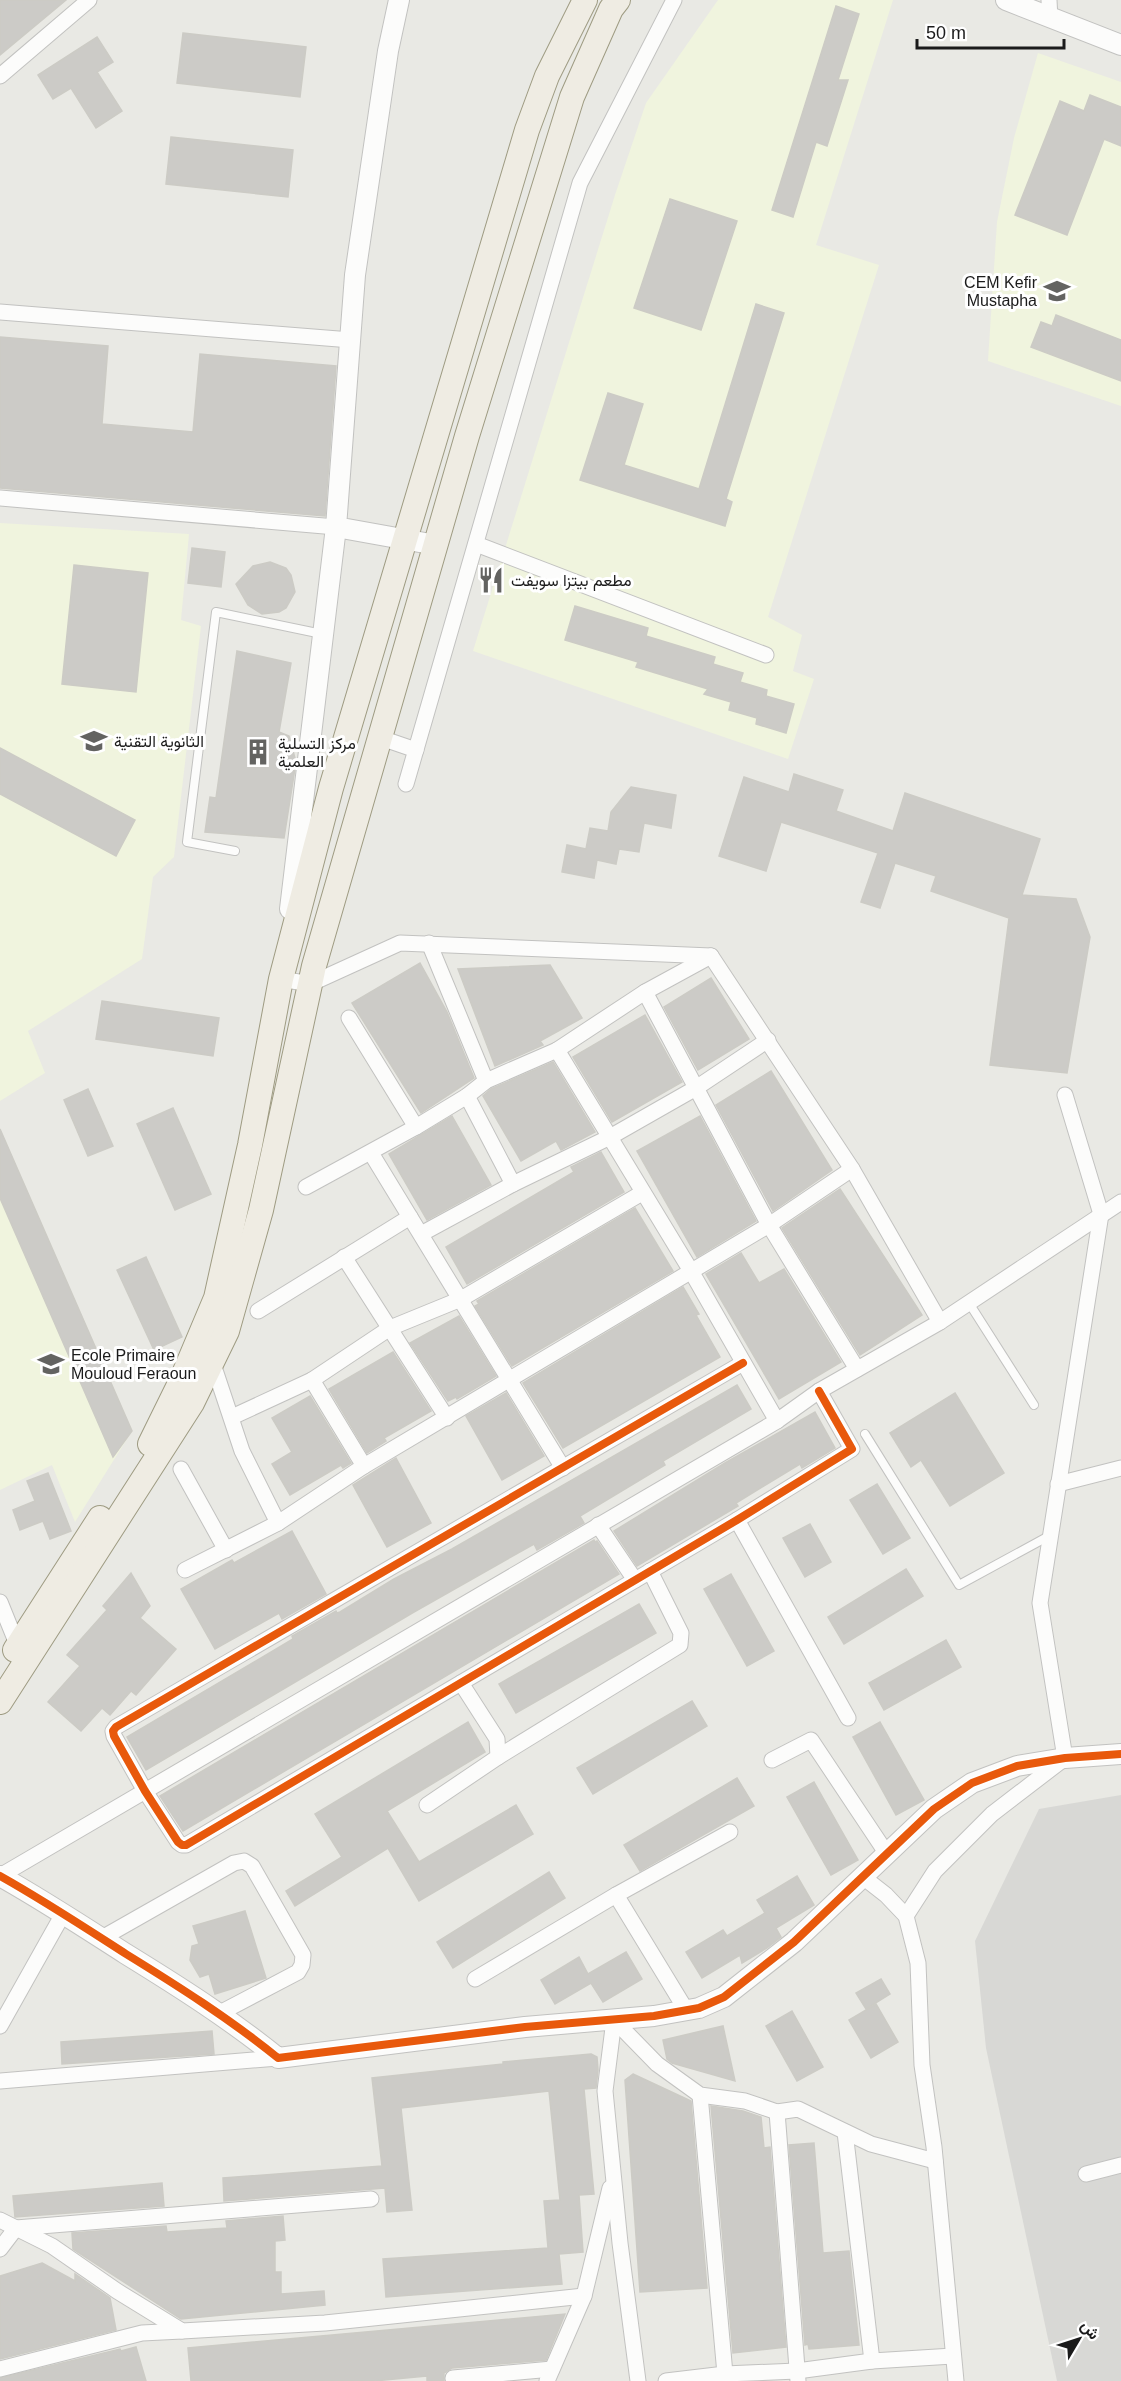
<svg xmlns="http://www.w3.org/2000/svg" width="1121" height="2381" viewBox="0 0 1121 2381" font-family="Helvetica,Vazirmatn,sans-serif">
<rect width="100%" height="100%" fill="#e9e9e4"/>
<polygon fill="#d8d8d5" points="1121,1795 1121,2381 1057,2381 986,2048 975,1941 1039,1809"/>
<g fill="#f0f4de">
<polygon points="718,0 893,0 816,245 879,265 768,617 802,635 793,671 814,679 788,759 473,651 615,195 646,103"/>
<polygon points="1038,53 1121,82 1121,406 988,361 997,222 1014,138"/>
<polygon points="0,523 189,534 181,620 201,626 174,857 153,877 142,959 28,1031 45,1073 0,1101"/>
<polygon points="0,1129 132,1431 75,1522 52,1465 0,1490"/>
</g>
<g fill="#cccbc7" stroke="#cccbc5" stroke-width="1.5">
<polygon points="0,0 66,0 0,55"/>
<polygon points="836,6 859,14 838,80 848,80 827,146 816,142 793,217 772,210"/>
<polygon points="183,33 306,47 300,97 177,83"/>
<polygon points="97,37 113,62 97,72 122,111 96,128 71,88 53,99 38,75"/>
<polygon points="1090,95 1121,107 1121,146 1104,139 1067,235 1015,215 1060,101 1084,111"/>
<polygon points="171,137 293,150 288,197 166,184"/>
<polygon points="670,199 737,221 701,330 634,308"/>
<polygon points="756,304 784,313 726,499 732,502 725,526 580,480 608,393 643,404 624,465 699,489"/>
<polygon points="1056,315 1121,340 1121,381 1031,347 1041,322 1052,326"/>
<polygon points="0,337 108,346 102,424 193,432 200,354 336,366 325,516 0,488"/>
<polygon points="192,548 225,552 221,587 188,583"/>
<polygon points="270,562 286,568 291,575 295,592 286,608 279,612 262,614 248,605 236,584 253,566"/>
<polygon points="74,565 148,573 136,692 62,684"/>
<polygon points="575,606 648,628 646,636 715,657 713,664 743,673 740,682 767,690 766,696 794,704 786,733 756,724 757,718 729,710 731,702 704,694 708,689 636,667 638,662 565,640"/>
<polygon points="237,651 291,663 279,732 289,736 296,762 284,838 205,832 210,797 216,798"/>
<polygon points="0,748 135,820 116,856 0,794"/>
<polygon points="794,774 843,790 836,811 893,831 905,793 1040,839 1022,895 1076,899 1090,937 1067,1073 990,1065 1009,918 931,891 936,876 895,863 880,908 861,902 878,853 781,822 766,871 719,856 744,777 789,792"/>
<polygon points="631,787 676,795 671,828 644,823 639,852 619,849 616,864 597,860 594,878 562,872 567,845 586,849 590,828 608,831 611,812"/>
<polygon points="420,963 447,1012 474,1078 421,1113 352,1003"/>
<polygon points="550,965 582,1018 540,1041 543,1045 495,1066 458,969"/>
<polygon points="711,978 749,1039 698,1070 664,1007"/>
<polygon points="102,1001 219,1018 213,1056 96,1039"/>
<polygon points="645,1015 682,1082 612,1122 573,1057"/>
<polygon points="553,1062 595,1132 561,1150 556,1141 521,1161 483,1096 491,1089"/>
<polygon points="771,1071 832,1170 773,1211 716,1105"/>
<polygon points="88,1089 113,1146 88,1156 64,1100"/>
<polygon points="173,1108 211,1194 175,1210 137,1124"/>
<polygon points="452,1116 491,1185 427,1220 389,1154"/>
<polygon points="700,1116 756,1221 697,1257 637,1151"/>
<polygon points="0,1129 132,1431 113,1457 0,1198"/>
<polygon points="601,1152 624,1192 467,1284 446,1247 574,1172 571,1167"/>
<polygon points="840,1189 922,1315 860,1355 782,1228"/>
<polygon points="635,1208 673,1271 512,1366 475,1306 479,1304 477,1301"/>
<polygon points="741,1253 759,1283 784,1269 841,1362 779,1399 706,1274"/>
<polygon points="146,1257 182,1337 154,1350 117,1270"/>
<polygon points="683,1287 699,1314 696,1315 720,1357 563,1448 523,1383"/>
<polygon points="459,1316 496,1376 457,1399 456,1397 448,1401 410,1343"/>
<polygon points="393,1352 431,1411 384,1438 386,1441 367,1453 329,1389"/>
<polygon points="737,1385 751,1409 663,1461 665,1465 580,1516 584,1523 537,1550 534,1544 414,1612 146,1770 127,1737 293,1639 292,1636 336,1611 337,1613 340,1612 394,1579 452,1549"/>
<polygon points="506,1393 544,1456 502,1480 466,1416"/>
<polygon points="955,1393 1004,1473 950,1506 921,1460 911,1467 890,1433"/>
<polygon points="310,1396 351,1463 343,1468 341,1465 290,1495 272,1464 292,1452 272,1418"/>
<polygon points="815,1412 835,1448 802,1468 800,1464 736,1503 738,1506 637,1566 614,1531 725,1463"/>
<polygon points="396,1458 431,1523 387,1547 353,1485"/>
<polygon points="48,1473 71,1531 50,1539 43,1521 20,1530 13,1510 35,1501 27,1481"/>
<polygon points="877,1484 910,1538 883,1554 850,1500"/>
<polygon points="810,1524 831,1562 805,1577 783,1538"/>
<polygon points="292,1531 326,1594 282,1619 279,1613 215,1649 181,1589 232,1560 234,1563"/>
<polygon points="594,1540 595,1542 597,1541 619,1574 183,1831 160,1796"/>
<polygon points="906,1569 923,1596 844,1644 828,1617"/>
<polygon points="131,1573 150,1606 140,1618 176,1649 136,1695 131,1691 110,1715 102,1708 81,1731 48,1702 80,1666 67,1655 107,1610 103,1606"/>
<polygon points="731,1574 774,1651 747,1666 704,1589"/>
<polygon points="639,1604 656,1633 516,1713 499,1684"/>
<polygon points="946,1640 961,1667 884,1710 869,1683"/>
<polygon points="692,1701 707,1726 593,1794 577,1768"/>
<polygon points="468,1722 485,1752 387,1811 419,1862 516,1805 533,1834 419,1901 388,1848 295,1906 286,1891 342,1857 315,1814"/>
<polygon points="880,1722 924,1800 896,1815 853,1737"/>
<polygon points="737,1778 754,1806 640,1871 624,1845"/>
<polygon points="814,1782 858,1860 831,1875 787,1797"/>
<polygon points="549,1872 565,1898 453,1968 437,1942"/>
<polygon points="797,1876 814,1905 776,1928 781,1937 767,1948 742,1963 740,1955 702,1978 686,1952 723,1930 727,1936 765,1913 757,1900"/>
<polygon points="245,1911 266,1978 215,1994 209,1974 200,1977 190,1960 192,1946 199,1944 193,1926"/>
<polygon points="626,1952 642,1979 603,2002 591,1983 555,2004 541,1980 579,1957 588,1974"/>
<polygon points="881,1979 890,1994 866,2009 856,1993"/>
<polygon points="876,2004 898,2042 871,2058 849,2020"/>
<polygon points="792,2011 823,2067 797,2081 766,2026"/>
<polygon points="723,2026 735,2081 672,2063 667,2059 663,2040"/>
<polygon points="212,2031 214,2054 62,2064 61,2042"/>
<polygon points="591,2054 597,2057 598,2070 596,2088 584,2089 594,2194 579,2195 583,2252 559,2254 562,2284 386,2297 383,2259 548,2248 544,2201 560,2200 549,2091 401,2108 412,2210 387,2212 385,2188 224,2201 223,2178 382,2166 372,2078 503,2064 503,2062"/>
<polygon points="633,2074 691,2101 707,2288 640,2292 625,2080"/>
<polygon points="711,2106 743,2111 761,2117 764,2148 770,2147 786,2347 733,2353"/>
<polygon points="814,2143 823,2253 849,2251 859,2345 809,2349 808,2344 805,2345 789,2145"/>
<polygon points="162,2183 164,2206 15,2217 13,2196"/>
<polygon points="283,2216 285,2240 275,2241 275,2272 281,2272 281,2294 324,2291 325,2305 181,2319 73,2249 72,2233 166,2226 167,2232 227,2228 226,2221"/>
<polygon points="42,2263 75,2281 75,2274 110,2298 116,2330 0,2359 0,2276"/>
<polygon points="565,2314 546,2360 452,2368 444,2373 444,2381 427,2381 427,2376 374,2381 191,2381 188,2348"/>
<polygon points="136,2347 146,2381 0,2381 0,2378 120,2349 121,2351"/>
</g>
<g fill="none" stroke-linecap="round" stroke-linejoin="round">
<g stroke="#c2c2c0" stroke-width="10">
<g id="service">
<polyline points="235,851 187,842 216,612 322,634"/>
<polyline points="969,1303 1034,1405"/>
<polyline points="865,1434 959,1585 1049,1536"/>
</g>
</g>
<g stroke="#c2c2c0" stroke-width="17">
<g id="minor">
<polyline points="1049,0 1050,19"/>
<polyline points="0,76 89,0"/>
<polyline points="0,312 351,340"/>
<polyline points="0,498 336,527"/>
<polyline points="476,544 766,655"/>
<polyline points="381,738 416,750"/>
<polyline points="406,784 580,183 674,0"/>
<polyline points="429,943 486,1081"/>
<polyline points="711,956 852,1169 940,1322"/>
<polyline points="281,979 310,984 400,943 711,956"/>
<polyline points="645,992 769,1225 857,1369"/>
<polyline points="349,1018 416,1127"/>
<polyline points="557,1050 691,1271 777,1421"/>
<polyline points="467,1096 513,1184"/>
<polyline points="371,1153 563,1468"/>
<polyline points="306,1187 416,1127 467,1096 486,1081 557,1050 645,992 711,956"/>
<polyline points="421,1234 513,1184 610,1137 696,1088 768,1040"/>
<polyline points="344,1257 447,1418"/>
<polyline points="258,1311 410,1217"/>
<polyline points="212,1361 242,1451 278,1523"/>
<polyline points="743,1363 116,1727 113,1731 114,1736 145,1791 178,1842 182,1845 186,1845 737,1520 852,1449 819,1391"/>
<polyline points="312,1380 364,1466"/>
<polyline points="232,1417 312,1380 390,1328 461,1299 642,1193"/>
<polyline points="181,1469 226,1550"/>
<polyline points="1058,1484 1121,1468"/>
<polyline points="737,1520 848,1718"/>
<polyline points="598,1525 635,1580"/>
<polyline points="185,1570 278,1523 364,1466 769,1225 852,1169"/>
<polyline points="0,1602 19,1649"/>
<polyline points="498,1757 680,1645 681,1633 650,1571"/>
<polyline points="772,1760 811,1740 887,1854"/>
<polyline points="427,1805 498,1757 497,1739 461,1683"/>
<polyline points="0,1876 777,1421 819,1391 940,1322 1121,1202"/>
<polyline points="863,1877 886,1895 906,1916 918,1963 922,2065 934,2147 956,2381"/>
<polyline points="906,1916 935,1871 992,1814 1065,1758 1040,1603 1101,1214 1065,1095"/>
<polyline points="102,1938 234,1863 244,1861 252,1866 303,1955 302,1965 298,1972 218,2014"/>
<polyline points="475,1979 616,1895"/>
<polyline points="686,2010 616,1895 730,1832"/>
<polyline points="614,2020 605,2091 620,2243 638,2381"/>
<polyline points="614,2020 657,2064 700,2095 745,2101 777,2112 798,2109 871,2144 935,2161"/>
<polyline points="0,2026 63,1914"/>
<polyline points="0,2081 278,2058"/>
<polyline points="700,2095 725,2374"/>
<polyline points="777,2112 798,2381"/>
<polyline points="845,2132 872,2361"/>
<polyline points="1086,2174 1121,2165"/>
<polyline points="0,2220 52,2246 117,2291 182,2331 325,2323 584,2296"/>
<polyline points="0,2249 16,2228 371,2199"/>
<polyline points="0,2369 142,2333 182,2331"/>
<polyline points="453,2378 552,2369"/>
<polyline points="547,2381 584,2296 610,2188"/>
<polyline points="666,2381 725,2374 797,2371 872,2361 953,2356"/>
</g>
</g>
<g stroke="#c2c2c0" stroke-width="22">
<g id="tertiary">
<polyline points="399,0 388,51 355,275 336,527 436,545"/>
<polyline points="1006,0 1121,45"/>
<polyline points="290,909 336,527"/>
<path d="M0,1876C43,1900 84,1927 126,1954C178,1986 230,2019 278,2058L525,2027L654,2016L699,2008L724,1997L794,1942L934,1809L972,1783L1017,1766L1065,1758L1121,1754"/>
</g>
</g>
<g stroke="#9e9b82" stroke-width="26">
<g id="primary">
<polyline points="150,1444 181,1381 216,1298 250,1145 281,979 331,788 527,130 547,76 585,0"/>
<polyline points="15,1650 100,1518"/>
<polyline points="0,1702 192,1403 227,1331 261,1210 314,966 467,436 572,97 611,9 618,0"/>
</g>
</g>
<use href="#service" stroke="#fcfcfb" stroke-width="8"/>
<use href="#minor" stroke="#fcfcfb" stroke-width="15"/>
<use href="#tertiary" stroke="#fcfcfb" stroke-width="20"/>
<use href="#primary" stroke="#efece3" stroke-width="24"/>
<g stroke="#fff" stroke-width="11">
<g id="cycleway">
<polyline points="743,1363 116,1727 113,1731 114,1736 145,1791 178,1842 182,1845 186,1845 737,1520 852,1449 819,1391"/>
<path d="M0,1876C43,1900 84,1927 126,1954C178,1986 230,2019 278,2058L525,2027L654,2016L699,2008L724,1997L794,1942L934,1809L972,1783L1017,1766L1065,1758L1121,1754"/>
</g>
</g>
<use href="#cycleway" stroke="#e8590c" stroke-width="8"/>
</g>
<defs>
<g id="school-bare" transform="scale(2.07)"><path d="M0-5L7-2L0 1L-7-2ZM-4 1L0 2.5L4 1V4Q0 6-4 4Z" fill="#636361" stroke="#fff" stroke-width="2.5" paint-order="stroke"/></g>
<g id="restaurant-bare" transform="scale(2.07)"><path d="M-5-6h1v4h1v-4h1v4h1v-4h1v5L-1.5 .5V6h-2V.5L-5-1ZM5-6V6H3V1.5H1.5Q1.5-4 5-6Z" fill="#636361" stroke="#fff" stroke-width="2.5" paint-order="stroke"/></g>
<g id="building-bare" transform="scale(2.07)"><path d="M-4-6H4V6H1V3H-1V6H-4ZM-2.5-4.3h1.7v1.8h-1.7ZM.8-4.3h1.7v1.8H.8ZM-2.5-1h1.7V.8h-1.7ZM.8-1h1.7V.8H.8Z" fill="#636361" stroke="#fff" stroke-width="2.5" paint-order="stroke"/></g>
</defs>
<g fill-rule="evenodd">
<use href="#school-bare" x="1057" y="291"/>
<use href="#restaurant-bare" x="491" y="580"/>
<use href="#school-bare" x="94" y="741"/>
<use href="#building-bare" x="258" y="752"/>
<use href="#school-bare" x="51" y="1364"/>
</g>
<g text-anchor="middle" dominant-baseline="central" stroke-width="6" stroke-linejoin="round" paint-order="stroke">
<g font-size="16" fill="#1b1b1b" stroke="#fff" text-anchor="start">
<text x="1037" y="282" text-anchor="end">CEM Kefir<tspan x="1037" dy="18">Mustapha</tspan></text>
<text x="511" y="580">مطعم بيتزا سويفت</text>
<text x="114" y="741">الثانوية التقنية</text>
<text x="278" y="743">مركز التسلية<tspan x="278" dy="18">العلمية</tspan></text>
<text x="71" y="1355">Ecole Primaire<tspan x="71" dy="18">Mouloud Feraoun</tspan></text>
</g>
</g>
<g transform="translate(1079 2339) rotate(51)" stroke="#ffffff" stroke-width="4.5" paint-order="stroke">
<path d="M0-4.5L10 22L0 15L-10 22Z" fill="#1b1b1b"/>
<text y="-9" font-size="16" font-weight="bold" text-anchor="middle" fill="#1b1b1b">ش</text>
</g>
<path d="M917 39v9h147v-9" fill="none" stroke="#1b1b1b" stroke-width="3"/>
<text x="926" y="39" font-size="18" fill="#1b1b1b" stroke="#ffffff" stroke-width="4.5" paint-order="stroke">50 m</text>
</svg>
